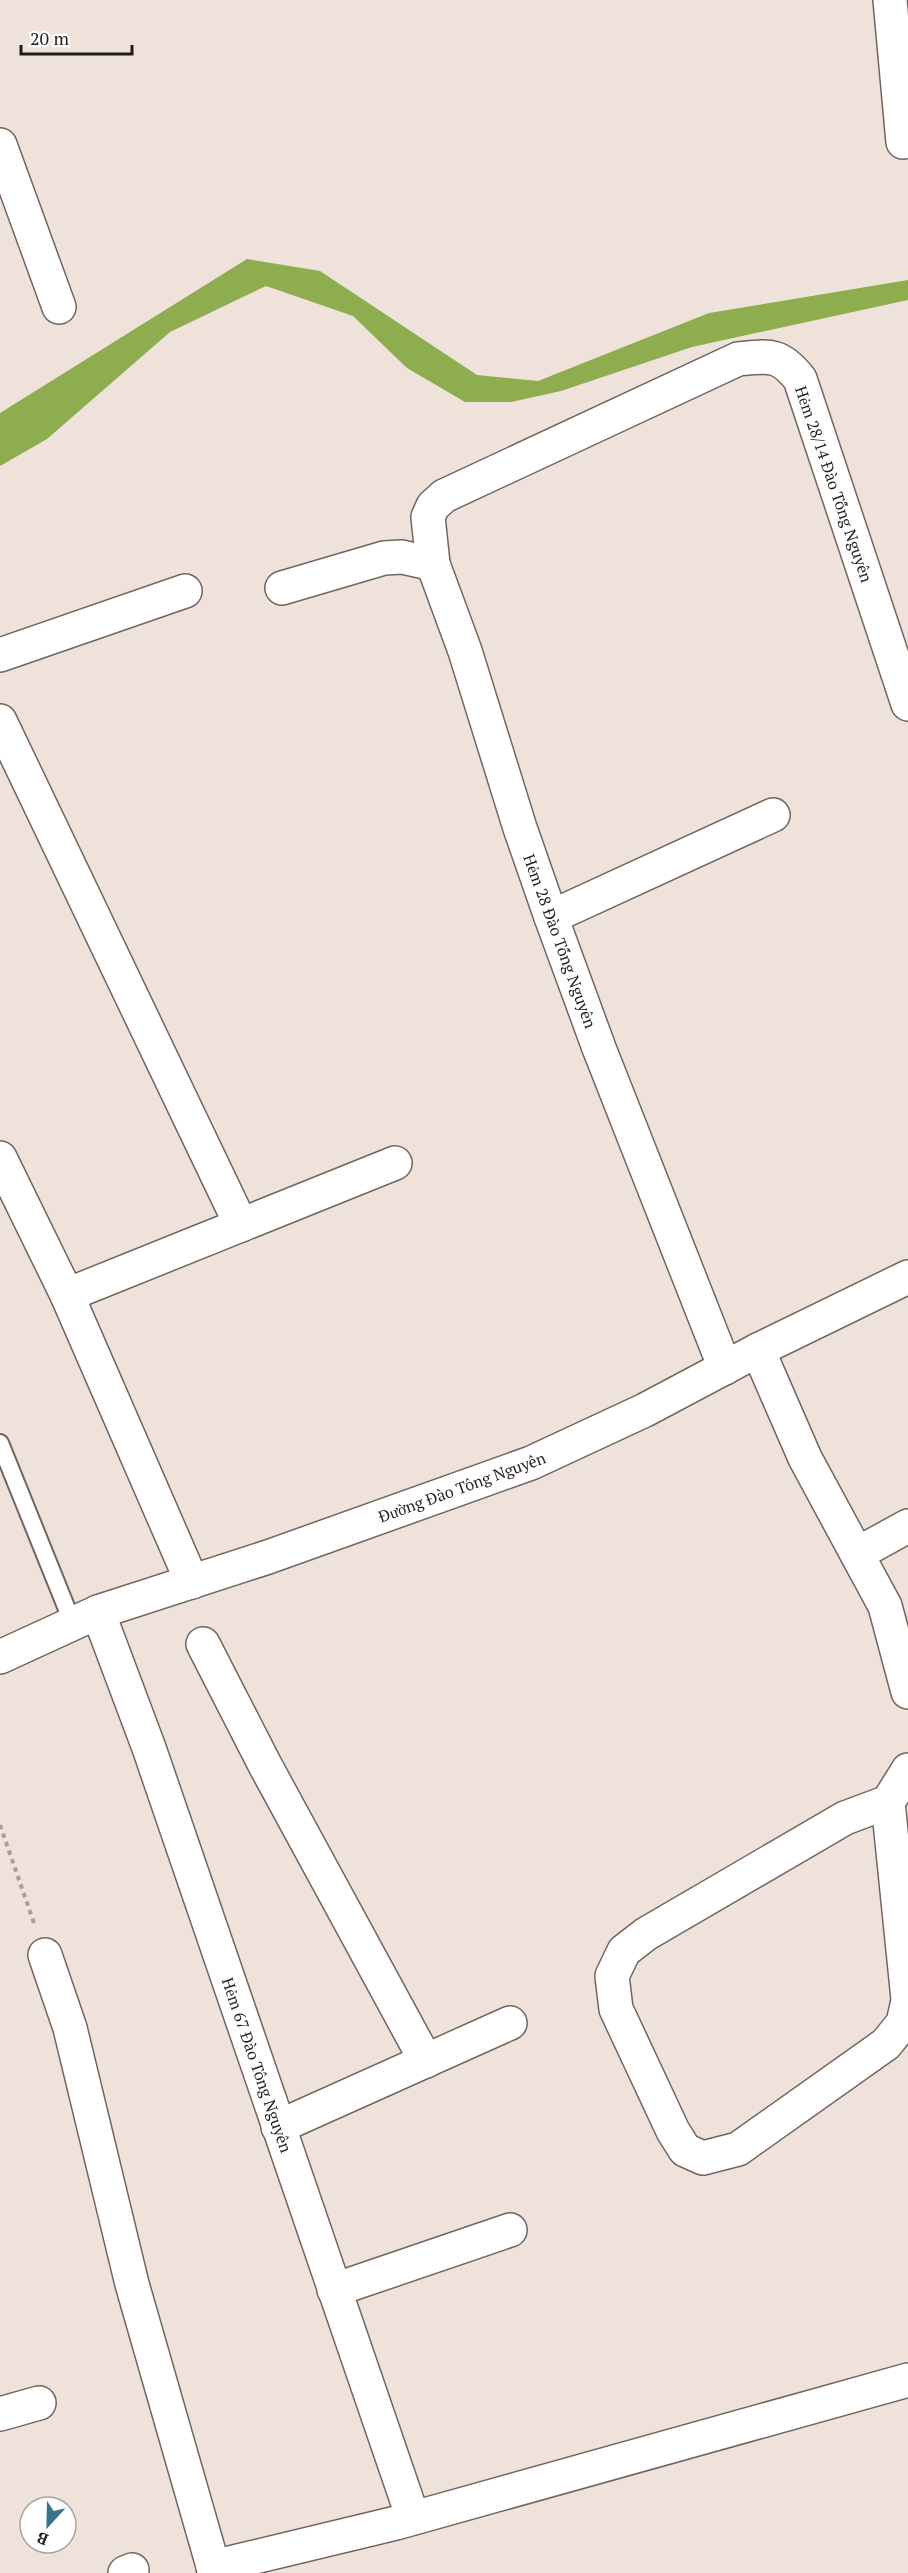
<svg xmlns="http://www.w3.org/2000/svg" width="908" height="2573" viewBox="0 0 908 2573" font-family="'PT Serif',serif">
<rect width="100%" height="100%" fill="#efe2da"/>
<polygon fill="#8ead4f" points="247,259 320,271 477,375 538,381 709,313 908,280 908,300 692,347 561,391 511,402 465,402 407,368 353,316 266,286 170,332 47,439 0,466 0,413"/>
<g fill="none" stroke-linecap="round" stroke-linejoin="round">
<g stroke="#71665f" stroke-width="20">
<polyline id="service" points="0,1443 73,1624"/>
</g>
<g stroke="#71665f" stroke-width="36">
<g id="minor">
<polyline points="890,0 903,142"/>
<polyline points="0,145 59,307"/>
<polyline points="282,588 384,558 402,557 433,564"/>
<polyline points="0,655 185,591"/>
<polyline points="0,721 241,1225"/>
<polyline points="551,917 773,815"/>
<polyline points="0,1158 67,1295 192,1582"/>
<polyline points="67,1295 395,1163"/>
<polyline points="758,1350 805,1458 885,1606 908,1692"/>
<path d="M725,1368L599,1048L551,917L520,828L465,651L433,564L428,517L433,506L444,496L738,359C770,356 779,353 800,379L908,704"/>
<polyline points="857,1554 908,1526"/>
<polyline points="98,1612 149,1748 413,2518"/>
<polyline points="203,1644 265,1765 426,2061"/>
<polyline points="0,1657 98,1612 268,1557 531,1463 645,1410 758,1350 908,1277"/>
<polyline points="908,1770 888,1802 845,1818 646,1934 624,1951 612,1976 616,2009 673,2131 685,2150 703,2158 738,2149 886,2044 903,2023 908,2001"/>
<polyline points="888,1802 908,1999"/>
<polyline points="45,1955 70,2028 132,2284 215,2573"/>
<polyline points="278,2127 510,2023"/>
<polyline points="334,2290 510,2230"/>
<polyline points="0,2414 39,2403"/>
<polyline points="213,2567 396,2523 908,2380"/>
<polyline points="125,2573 132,2570"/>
</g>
</g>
<polyline stroke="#aa9f99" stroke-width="4" stroke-dasharray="4.5 4.5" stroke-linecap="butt" points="0,1825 34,1923"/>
<use href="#service" stroke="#fff" stroke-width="16"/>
<use href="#minor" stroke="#fff" stroke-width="33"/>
</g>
<g text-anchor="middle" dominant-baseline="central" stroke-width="5" stroke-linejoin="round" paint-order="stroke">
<g font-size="16" fill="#231e1b" stroke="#fff">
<text transform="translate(834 484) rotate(71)">Hẻm 28/14 Đào Tống Nguyên</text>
<text transform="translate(560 941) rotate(70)">Hẻm 28 Đào Tống Nguyên</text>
<text transform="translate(462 1487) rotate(-20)">Đường Đào Tông Nguyên</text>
<text transform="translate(257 2065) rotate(71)">Hẻm 67 Đào Tông Nguyên</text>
</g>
</g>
<g transform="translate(48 2525) rotate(202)"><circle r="28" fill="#ffffff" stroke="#a7a5a4" stroke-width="1.5"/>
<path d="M0-4.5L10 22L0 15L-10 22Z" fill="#39738c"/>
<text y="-9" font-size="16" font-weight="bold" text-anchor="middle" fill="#231e1b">B</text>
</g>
<path d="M21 45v9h111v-9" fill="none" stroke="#231e1b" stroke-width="3"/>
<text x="30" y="45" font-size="18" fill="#231e1b" stroke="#ffffff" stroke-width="4.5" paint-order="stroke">20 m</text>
</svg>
